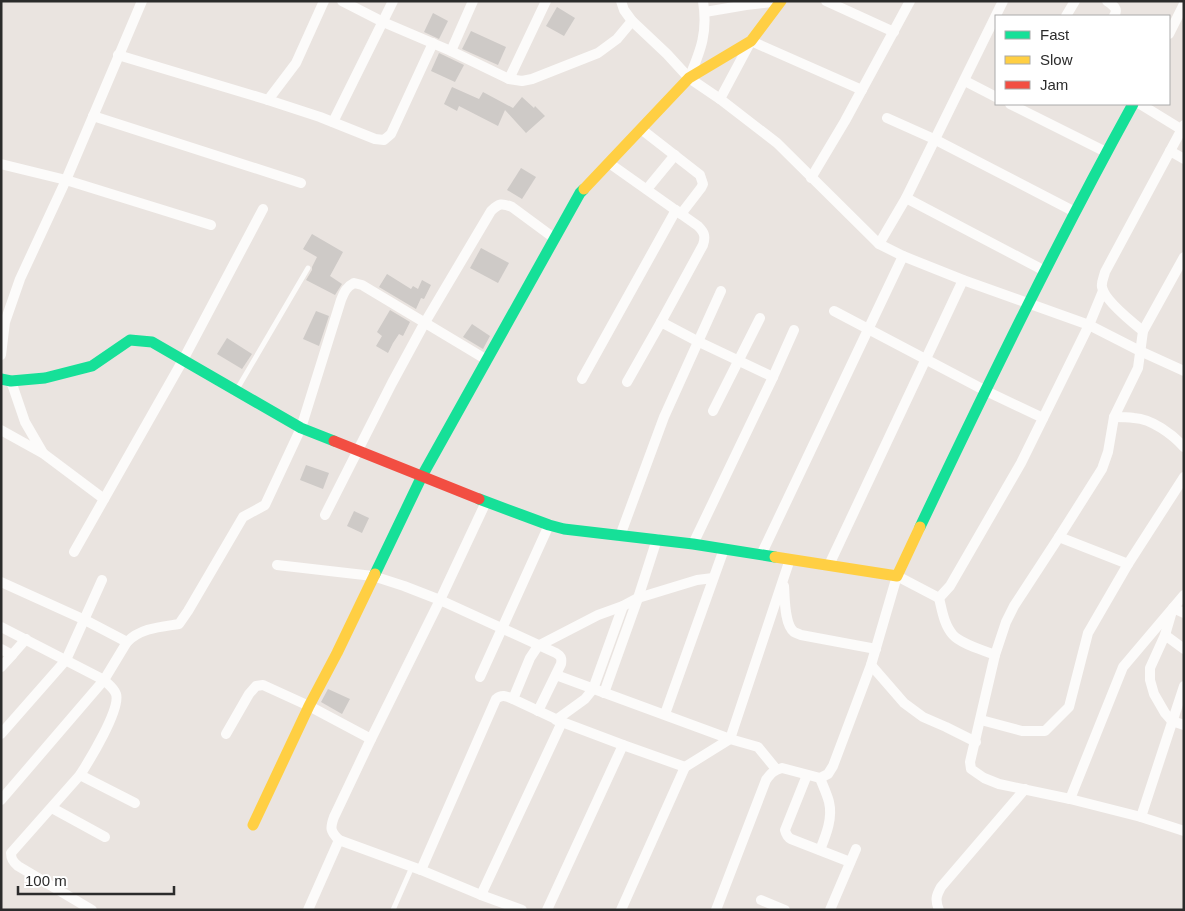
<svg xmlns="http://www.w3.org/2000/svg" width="1185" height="911" viewBox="0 0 1185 911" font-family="Helvetica,sans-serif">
<rect width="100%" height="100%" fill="#eae4e0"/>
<g fill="#cecac7">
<polygon points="557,7 575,18 564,36 546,26"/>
<polygon points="433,13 448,21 439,39 424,32"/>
<polygon points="471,31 506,47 498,65 462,49"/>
<polygon points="439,53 464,65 455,82 431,71"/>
<polygon points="452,87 479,99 483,92 513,108 522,97 534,108 535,106 545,116 526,133 505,110 498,126 459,106 457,111 444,104"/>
<polygon points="521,168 536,177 522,199 507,190"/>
<polygon points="312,234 343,252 330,276 342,284 335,295 306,280 312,270 312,267 317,257 303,249"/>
<polygon points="481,248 509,263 498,283 470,268"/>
<polygon points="387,274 411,289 413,286 418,289 422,280 431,285 424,299 421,298 416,309 379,287"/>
<polygon points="390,310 410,322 403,336 399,334 393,343 388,353 376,346 382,336 377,332"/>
<polygon points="316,311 329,316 319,346 303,339"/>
<polygon points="472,324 490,336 483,349 463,337"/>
<polygon points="227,338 252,354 242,369 217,354"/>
<polygon points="306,465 329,473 323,489 300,480"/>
<polygon points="354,511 369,518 362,533 347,526"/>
<polygon points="328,689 350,699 342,714 321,702"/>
</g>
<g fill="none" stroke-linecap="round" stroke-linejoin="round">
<g stroke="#fcfbfa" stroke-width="5">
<polyline points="236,391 308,268"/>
<polyline points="393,910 412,867"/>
</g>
<g stroke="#fcfbfa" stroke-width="10">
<polyline points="342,1 383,22 451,51 509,79 522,81 532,79 598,53 617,39 632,21"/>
<polyline points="621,1 624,10 632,21 667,54 689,78 720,99 777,143 879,244 903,256 963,280 1089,325 1140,351 1184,371"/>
<polyline points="826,1 894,32"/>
<path d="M1107,1C1113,5 1119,9 1114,16"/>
<polyline points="705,12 746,5 781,1"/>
<polyline points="1066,16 1075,1"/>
<polyline points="1169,34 1184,4"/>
<polyline points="451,51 473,1"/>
<polyline points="118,55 268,100 320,117 375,139 384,140 391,134 433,43"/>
<path d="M689,78C701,50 708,32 703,1"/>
<polyline points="509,79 546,1"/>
<polyline points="965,81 996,97"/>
<polyline points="720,99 751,41 862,90"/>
<polyline points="268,100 296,63 324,1"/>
<polyline points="1010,104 1106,152"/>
<polyline points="1140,104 1184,131"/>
<polyline points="93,116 301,183"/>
<polyline points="887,118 934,139 1075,212"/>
<polyline points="333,122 393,1"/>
<path d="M1184,125L1105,272C1104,277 1101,282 1102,287C1104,300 1133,323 1143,331L1138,368L1114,417C1121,417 1127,417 1134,418C1152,419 1172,434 1184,447"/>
<polyline points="641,129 700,175 703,184 701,188 681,214"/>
<polyline points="1170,151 1184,159"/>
<path d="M609,163L698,226C704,232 706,236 703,245L661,322"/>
<polyline points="1,164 66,180 211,225"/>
<polyline points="811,178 845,121 910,1"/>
<polyline points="647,189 675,155"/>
<polyline points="906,198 1045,271"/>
<polyline points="879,244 906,198 1003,1"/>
<polyline points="834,311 986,391 1043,418"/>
<polyline points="1143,331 1184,257"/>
<polyline points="1,355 5,322 20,279 66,180 142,1"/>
<polyline points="582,379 676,210"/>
<polyline points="11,381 25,422 43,453"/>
<polyline points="627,382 661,322 697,341 773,377"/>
<polyline points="713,411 760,318"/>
<polyline points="1,430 44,454 104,499"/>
<path d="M325,515L392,383L424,324L491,211C499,203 502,203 512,207L554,238"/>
<polyline points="620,536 664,417 721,291"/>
<polyline points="1059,537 1102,469 1108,452 1114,417"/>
<polyline points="693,544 773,377 794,330"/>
<polyline points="74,552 183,360 263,209"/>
<polyline points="761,555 903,256"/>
<path d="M277,565L373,576L404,586L440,600L556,653C561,656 562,658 561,664L538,711"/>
<polyline points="829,565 963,280"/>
<path d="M1,582L85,620L127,642L104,680C108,684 114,688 116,694C121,709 89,761 80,775L11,853C11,859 13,862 18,866L92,910"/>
<path d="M784,586C785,598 784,624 794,632C796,633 799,634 801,635L876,649"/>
<path d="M939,598C942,610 944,625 953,635C961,644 983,650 995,655L970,762L971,769L984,778L999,784L1070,799L1141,817L1184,831"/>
<polyline points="1173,608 1184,613"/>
<polyline points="1172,611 1165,635 1150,668 1150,680 1154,694 1165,713 1172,721 1184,725"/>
<polyline points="1,627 104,680 1,800"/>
<polyline points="1165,635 1184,649"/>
<path d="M127,642C141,628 160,627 179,624L188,611L243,517L265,505L301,428L341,300C344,293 346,287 354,283L362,285L487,360"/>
<polyline points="1,649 12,655 1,667"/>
<polyline points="12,655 26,639"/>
<polyline points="995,655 1006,622 1014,606 1059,537 1128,564 1184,477"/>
<polyline points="871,665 904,703 923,717 946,727 976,742"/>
<polyline points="556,675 730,739 758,747 776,769"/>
<polyline points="480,677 549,525"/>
<polyline points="604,693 638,598 657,539"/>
<polyline points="665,714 724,549"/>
<polyline points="556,720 585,699 593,689 623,606"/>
<polyline points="981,720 1022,731 1045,731 1069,707 1088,633 1128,564"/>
<polyline points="1,734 66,660 102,580"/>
<polyline points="226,734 249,694 256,686 263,685 309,706 371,739"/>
<polyline points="685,767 730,739 790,559"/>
<polyline points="80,775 135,803"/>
<path d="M807,775L785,830C786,834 787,837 791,839L850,862"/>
<polyline points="1070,799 1123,667 1184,595"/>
<polyline points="52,808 105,837"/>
<polyline points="1141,817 1184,686"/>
<path d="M339,840L421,870L496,699C502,694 506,696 513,699"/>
<path d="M820,850C826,835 833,818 829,802C827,794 823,786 820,778"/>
<polyline points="421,870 481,895 562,722 513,699 530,658 538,646 598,615 623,606 638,598 697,580 713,578"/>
<polyline points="481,895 522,910"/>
<polyline points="761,900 785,910"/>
<path d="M308,910L339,840C330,831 330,828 334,817L371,739L440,600L486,502"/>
<polyline points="547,910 623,745 562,722"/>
<polyline points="621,910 685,767 623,745"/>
<path d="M716,910L766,780C771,773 774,770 782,768L820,778L828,774L833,766L871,665L897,576L939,598L950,586L1021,463L1089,325L1103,291"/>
<polyline points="830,910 856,849"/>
<path d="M939,910C935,900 936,896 941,887L1025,789"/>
</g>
<g stroke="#16e098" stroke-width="11">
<polyline points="1,379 11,381 45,378 92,366 130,340 152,342 301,428 334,441"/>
<polyline points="479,499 549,525 564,529 693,544 775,557"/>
<path d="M920,527C988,384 1057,242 1133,104"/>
<polyline points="375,574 422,476 580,193 584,189"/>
</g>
<g stroke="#ffcf43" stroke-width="11">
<polyline points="584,189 689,78 751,41 781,1"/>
<polyline points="775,557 897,576 920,527"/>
<polyline points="253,825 309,706 337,653 375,574"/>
</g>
<polyline stroke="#f24e42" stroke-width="11" points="334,441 479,499"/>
</g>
<rect width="1185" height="911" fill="none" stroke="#2b2b2b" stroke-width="5"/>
<rect x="995" y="15" width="175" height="90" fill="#ffffff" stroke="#aaaaaa"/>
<rect x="1005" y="31" width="25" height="8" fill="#16e098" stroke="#aaaaaa"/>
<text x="1040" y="40" font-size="15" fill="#2b2b2b">Fast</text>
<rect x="1005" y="56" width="25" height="8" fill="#ffcf43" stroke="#aaaaaa"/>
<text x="1040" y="65" font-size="15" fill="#2b2b2b">Slow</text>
<rect x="1005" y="81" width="25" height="8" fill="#f24e42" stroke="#aaaaaa"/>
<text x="1040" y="90" font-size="15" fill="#2b2b2b">Jam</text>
<path d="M18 886v8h156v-8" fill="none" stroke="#2b2b2b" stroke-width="2.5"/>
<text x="25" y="886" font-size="15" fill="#2b2b2b" stroke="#ffffff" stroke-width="4" paint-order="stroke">100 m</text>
</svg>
